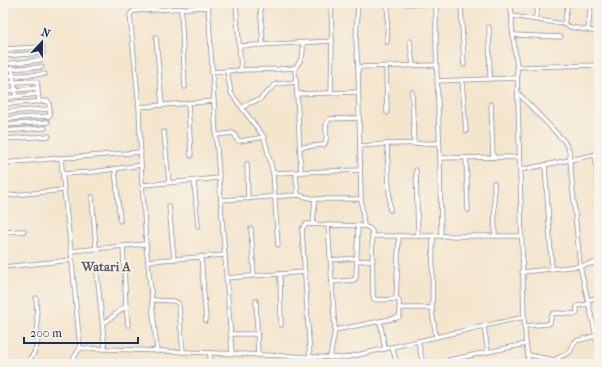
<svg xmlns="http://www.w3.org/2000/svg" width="602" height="367" viewBox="0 0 602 367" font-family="'IM FELL French Canon',serif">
<rect width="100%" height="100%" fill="#f7f3e8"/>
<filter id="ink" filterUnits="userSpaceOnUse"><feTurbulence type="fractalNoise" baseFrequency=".025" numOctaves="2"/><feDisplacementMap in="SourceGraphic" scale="8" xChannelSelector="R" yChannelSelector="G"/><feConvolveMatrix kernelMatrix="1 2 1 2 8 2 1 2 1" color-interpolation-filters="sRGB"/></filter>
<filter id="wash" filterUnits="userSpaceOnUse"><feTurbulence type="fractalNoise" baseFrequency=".012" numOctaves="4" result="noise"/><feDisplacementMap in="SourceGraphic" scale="16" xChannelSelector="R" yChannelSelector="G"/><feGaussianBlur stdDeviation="0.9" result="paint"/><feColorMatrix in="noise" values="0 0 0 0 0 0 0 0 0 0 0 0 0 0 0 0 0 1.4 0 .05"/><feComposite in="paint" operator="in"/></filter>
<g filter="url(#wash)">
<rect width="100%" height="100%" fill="#f4e5cd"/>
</g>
<g filter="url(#ink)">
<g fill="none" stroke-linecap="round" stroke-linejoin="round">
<g stroke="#888a96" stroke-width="5">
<g id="street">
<polyline points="208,3 216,135 232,354"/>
<polyline points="236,3 241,70"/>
<polyline points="260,3 263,45"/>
<polyline points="392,3 437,5 491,3"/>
<polyline points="436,3 436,48 440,158 441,236"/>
<polyline points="510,3 512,16 512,27 517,67 524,317 526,344 528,355 528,364"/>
<polyline points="461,4 464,65"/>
<polyline points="181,9 185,87"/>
<polyline points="512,16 564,24 570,27 599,32"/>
<polyline points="535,19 539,3"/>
<polyline points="564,24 568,3"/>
<polyline points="489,27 490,79"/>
<polyline points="588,30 591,3"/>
<polyline points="513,35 561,37"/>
<polyline points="156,37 162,105"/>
<polyline points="410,41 413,66"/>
<polyline points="387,42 388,3"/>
<polyline points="239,46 332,41"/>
<polyline points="3,49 43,47"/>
<polyline points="3,56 43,53"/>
<polyline points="3,64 41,60"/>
<polyline points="12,67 16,96"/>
<polyline points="358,67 437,65"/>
<polyline points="386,67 387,113"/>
<polyline points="517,67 599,65"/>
<path d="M295,68C304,57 303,55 303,42"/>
<polyline points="3,69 42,67"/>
<polyline points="227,71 231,93 242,108"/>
<polyline points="212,72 241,70 279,69 295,68 297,94 301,172 297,173 296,176 298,195 315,199 361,199"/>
<polyline points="3,76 45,74"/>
<polyline points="462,80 466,131"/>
<polyline points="437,81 517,78"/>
<polyline points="3,83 34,81 37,82 39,102"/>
<polyline points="3,91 38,88"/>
<polyline points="412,92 414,144"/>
<polyline points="331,93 332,41 331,3"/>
<polyline points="518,93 564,141 569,150 580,266 599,349"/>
<polyline points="297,94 358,92"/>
<polyline points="3,98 38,94"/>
<polyline points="188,103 191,156"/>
<polyline points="3,104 48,101 49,102 50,115 49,116 3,119"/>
<polyline points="491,104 493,157"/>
<polyline points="139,107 214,101"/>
<polyline points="3,112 50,109"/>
<polyline points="3,125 48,122"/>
<polyline points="3,131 45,128"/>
<polyline points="164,132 169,182"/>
<polyline points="216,135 233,133 235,135 237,140 240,141 264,137"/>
<polyline points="3,139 49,136"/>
<polyline points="387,144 390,210"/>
<polyline points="360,146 387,144 439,143"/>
<path d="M300,147L324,145C330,137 322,127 329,119L359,118"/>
<polyline points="595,154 599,197"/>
<polyline points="61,158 78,157 141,152"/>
<polyline points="440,158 519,157"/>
<polyline points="466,158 468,210"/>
<polyline points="3,163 61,158 64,190 71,251 146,244"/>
<polyline points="247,164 248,199"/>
<polyline points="545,165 552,269"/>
<polyline points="115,169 120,221"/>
<polyline points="416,170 418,236"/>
<polyline points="520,170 599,154"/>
<polyline points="273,173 264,137 242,108 249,103 259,100 276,84 296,82"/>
<polyline points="63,174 93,172 141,165"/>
<polyline points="194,181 198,226"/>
<polyline points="494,183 495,236"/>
<polyline points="143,185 177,182 219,178"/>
<polyline points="3,196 64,190"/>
<polyline points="92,197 96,248"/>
<polyline points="221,200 298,195"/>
<polyline points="169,206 174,259"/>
<polyline points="313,224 315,199"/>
<polyline points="251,229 254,275"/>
<polyline points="3,232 24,231"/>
<polyline points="372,236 521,236"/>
<polyline points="433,236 432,311 436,337"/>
<polyline points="278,245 273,173 360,170"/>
<polyline points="123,246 126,306 128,325"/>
<polyline points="201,256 206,321"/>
<polyline points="330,260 357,258"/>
<polyline points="148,261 225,255"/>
<polyline points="357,261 373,260"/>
<polyline points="3,267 72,260"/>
<polyline points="522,272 580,266 599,262"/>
<polyline points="97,273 105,349"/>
<polyline points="280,274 281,325"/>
<polyline points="226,278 305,272"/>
<polyline points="332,282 354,280 356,277 358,225"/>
<polyline points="396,299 399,236"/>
<polyline points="152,300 174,301 178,303 179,307 183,352"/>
<polyline points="588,300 599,297"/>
<polyline points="256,301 258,355"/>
<polyline points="399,308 432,308"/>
<polyline points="380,321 385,349"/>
<polyline points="103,324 126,306"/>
<polyline points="484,326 488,352"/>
<path d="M524,326L548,324L550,323C552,319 549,314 555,313L576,314L577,313V306L588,304"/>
<polyline points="335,330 328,225 364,226"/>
<polyline points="230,334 257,334"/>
<polyline points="418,341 423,364"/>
<polyline points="392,347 397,364"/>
<polyline points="80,348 344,358 524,317"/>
<polyline points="157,351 146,244 141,165 139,107 130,15 131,13 133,11 208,7"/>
<polyline points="528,355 554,360 570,352 574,343 576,341 595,336"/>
<polyline points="310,357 302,229 306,224 328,225"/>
<polyline points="330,358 335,330 396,318 399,317 400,315 399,301 398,299 377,300 374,299 373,295 372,231 369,228 364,226 361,199 358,67 356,41 358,3"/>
<polyline points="26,364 34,353 37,345 38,338 36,298"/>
<polyline points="70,364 80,348 71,251"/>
<polyline points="210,364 210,353"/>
<polyline points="450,364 449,360 526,344"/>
</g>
</g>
<use href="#street" stroke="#fff" stroke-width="3.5"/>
</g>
</g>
<g text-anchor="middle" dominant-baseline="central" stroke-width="3.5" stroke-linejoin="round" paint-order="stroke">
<g font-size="13" font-weight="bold" fill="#58596b" stroke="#f7f3e8">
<text x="106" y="266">Watari A</text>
</g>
</g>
<rect width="602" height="367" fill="none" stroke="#f7f3e8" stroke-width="16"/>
<g transform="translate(42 42) rotate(22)" stroke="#f7f3e8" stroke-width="3" paint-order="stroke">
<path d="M0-3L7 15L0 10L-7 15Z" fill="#1b2f5e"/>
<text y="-6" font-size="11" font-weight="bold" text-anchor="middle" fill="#1b2f5e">N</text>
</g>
<path d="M24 337v6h114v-6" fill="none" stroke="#1b2f5e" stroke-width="2"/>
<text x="30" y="337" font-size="12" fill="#1b2f5e" stroke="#f7f3e8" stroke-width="3" paint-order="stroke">200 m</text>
</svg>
